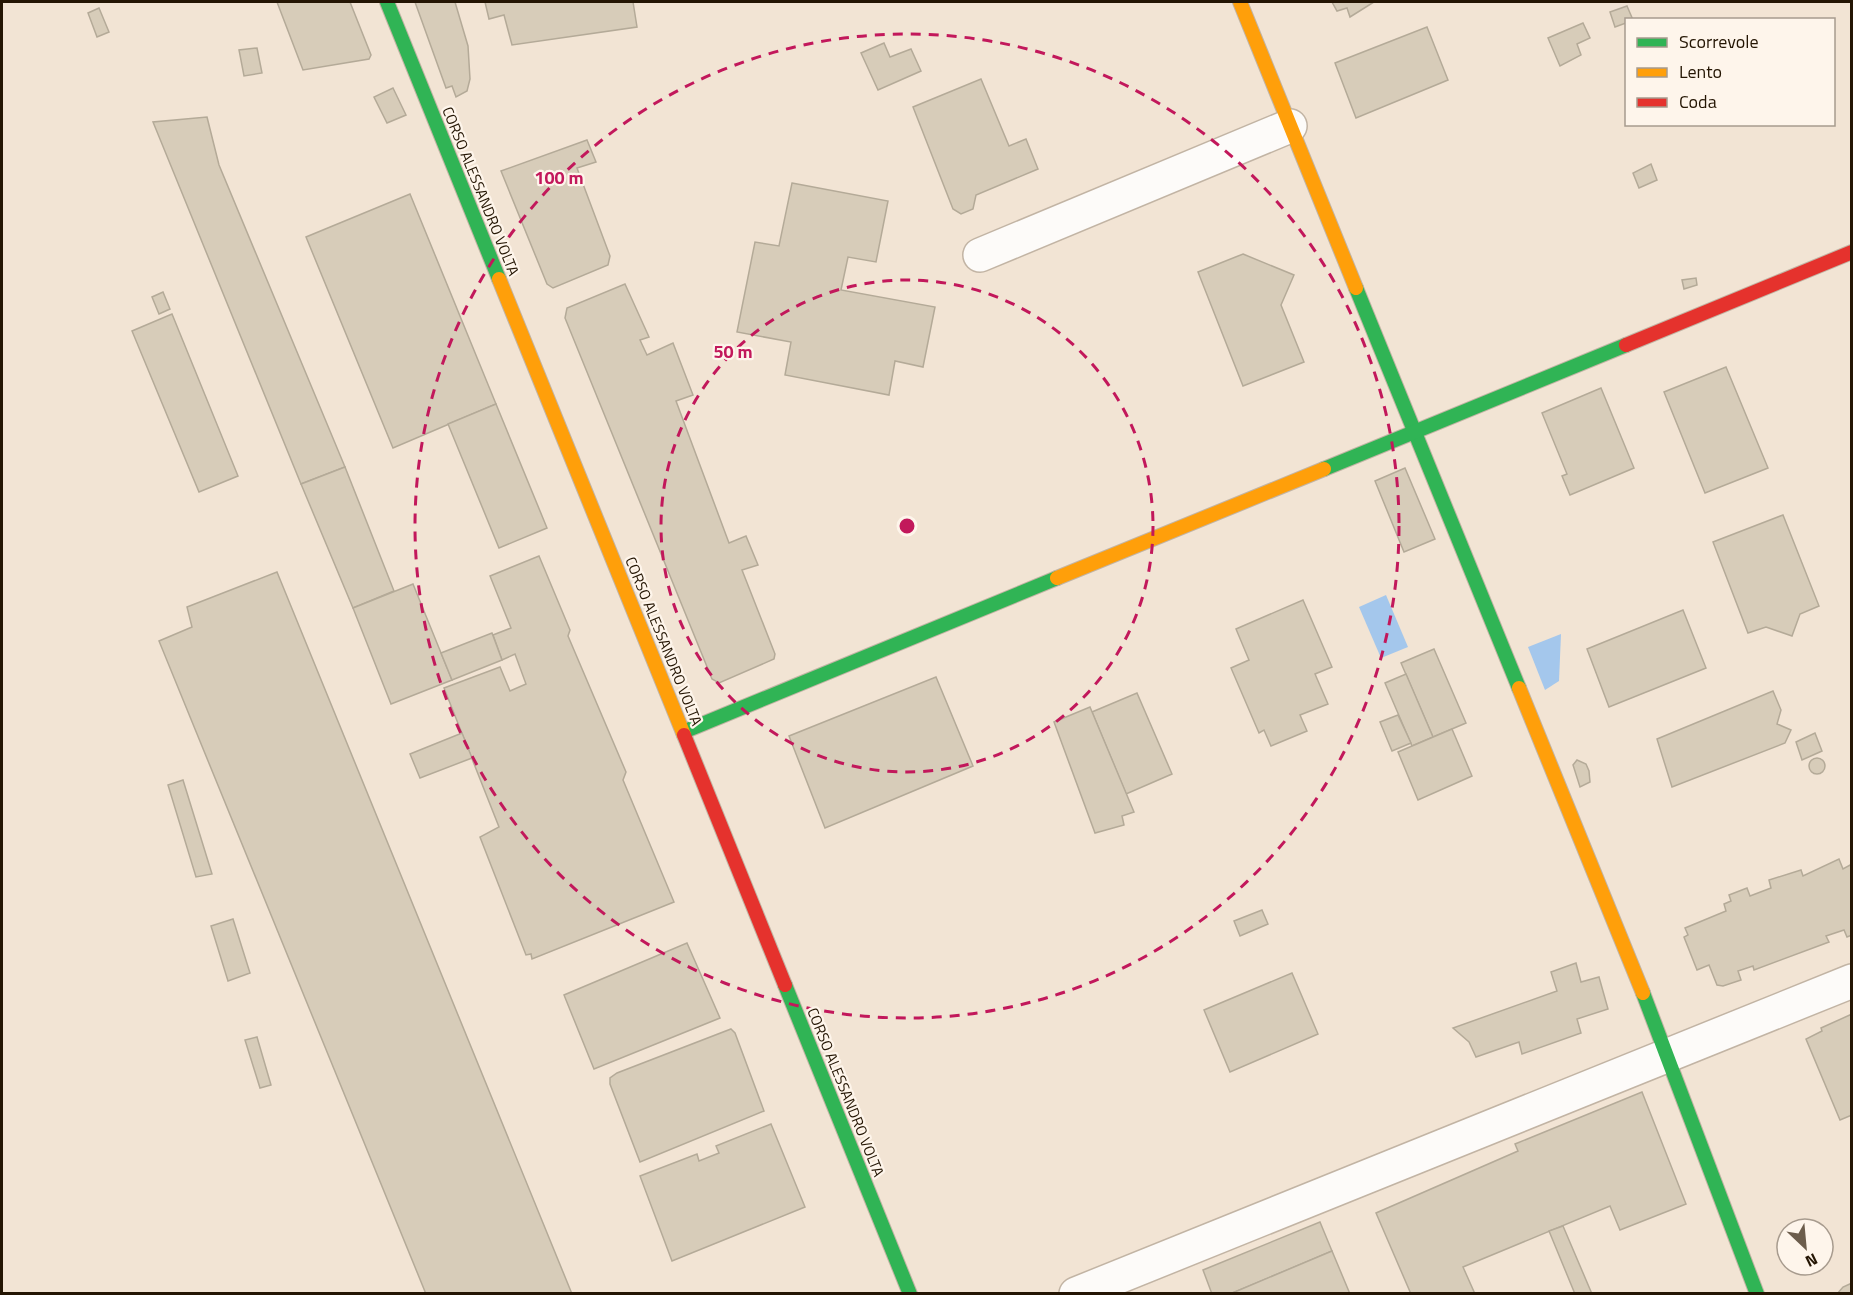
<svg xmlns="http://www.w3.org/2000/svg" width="1853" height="1295" viewBox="0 0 1853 1295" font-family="'Titillium Web',sans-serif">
<rect width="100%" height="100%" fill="#f2e4d4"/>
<g fill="#a4c7ec">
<polygon points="1386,595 1408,647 1381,658 1359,607"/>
<polygon points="1561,634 1559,681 1545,690 1528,647"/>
</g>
<g fill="#d7ccb9" stroke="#b4aa98" stroke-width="1.5">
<polygon points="277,2 350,2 371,55 369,59 303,70"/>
<polygon points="415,2 455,2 468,46 470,79 467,91 456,97 452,86 446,88"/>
<polygon points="485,2 633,2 637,27 512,45 504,15 489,19"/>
<polygon points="1332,2 1374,2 1350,17 1347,8 1337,11"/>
<polygon points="1627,6 1633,20 1626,20 1626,23 1615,27 1610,12"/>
<polygon points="99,8 109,32 97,37 88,13"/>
<polygon points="1583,23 1590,38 1577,44 1581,55 1560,66 1548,38"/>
<polygon points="1427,27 1448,80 1356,118 1335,63"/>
<polygon points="884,43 890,57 911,49 921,71 878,90 861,53"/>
<polygon points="257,48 262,73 244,76 239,50"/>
<polygon points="981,79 1009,146 1026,139 1038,169 976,195 973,209 961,214 953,209 913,107"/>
<polygon points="393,88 406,115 387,123 374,97"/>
<polygon points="207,117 219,165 345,467 301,484 153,122"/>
<polygon points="587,140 596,162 577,168 610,256 608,265 553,288 547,284 501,171"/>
<polygon points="1651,164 1657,180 1639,188 1633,173"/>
<polygon points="792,183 888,201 876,262 848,257 841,290 935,307 923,367 895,361 889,395 785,375 791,342 737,332 755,242 779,246"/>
<polygon points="410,194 496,404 393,448 306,237"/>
<polygon points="1243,254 1294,275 1281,305 1304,362 1243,386 1198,272"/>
<polygon points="1696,278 1697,285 1684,289 1682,280"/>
<polygon points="625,284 649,337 640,340 647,355 673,343 693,395 676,401 729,543 746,536 758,565 742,570 775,654 774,659 719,683 712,679 565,318 567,308"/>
<polygon points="163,292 170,309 159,314 152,297"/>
<polygon points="172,314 238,476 199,492 132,331"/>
<polygon points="1726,367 1768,468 1705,493 1664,392"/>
<polygon points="1601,388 1634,468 1570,495 1562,476 1567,474 1542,413"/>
<polygon points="496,404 547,528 499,548 448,424"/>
<polygon points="345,467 394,591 353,608 301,484"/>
<polygon points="1405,468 1435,539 1404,552 1375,481"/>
<polygon points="1783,515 1819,606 1800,614 1792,636 1766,627 1748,633 1713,542"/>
<polygon points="539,556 570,630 568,636 626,772 623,780 674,902 532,959 531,954 526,955 480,837 499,827 444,688 500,667 510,691 526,684 515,654 502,660 493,635 511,628 490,576"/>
<polygon points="277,572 572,1294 426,1294 159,641 192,627 187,607"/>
<polygon points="413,584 452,680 391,704 353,608"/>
<polygon points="1303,600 1332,667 1315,674 1328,704 1300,715 1307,731 1271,746 1264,730 1259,733 1231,668 1249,660 1236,629"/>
<polygon points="1683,610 1706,668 1609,707 1587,649"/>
<polygon points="492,633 502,660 452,680 441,653"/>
<polygon points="1434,649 1466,723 1433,737 1401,663"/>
<polygon points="1406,674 1433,737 1412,746 1385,683"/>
<polygon points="936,677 973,766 825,828 789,736"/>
<polygon points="1773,691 1781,710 1777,724 1791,730 1785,743 1672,787 1657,739"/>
<polygon points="1137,693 1172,774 1126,794 1092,712"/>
<polygon points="1090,707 1134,812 1122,816 1124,825 1095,833 1054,722"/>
<polygon points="1398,715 1411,743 1392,751 1380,722"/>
<polygon points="1452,729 1472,776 1418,800 1398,752"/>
<polygon points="462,733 472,758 420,778 410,754"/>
<polygon points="1815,733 1822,751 1802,760 1796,742"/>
<circle cx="1817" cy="766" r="8"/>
<polygon points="1577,760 1586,764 1589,771 1590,782 1580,787 1573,765"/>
<polygon points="183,780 212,874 196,877 168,785"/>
<polygon points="1839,859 1843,869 1850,865 1852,869 1852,935 1847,937 1844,930 1826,936 1829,942 1754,970 1753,966 1738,971 1741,980 1723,986 1717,985 1709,965 1697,970 1684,937 1688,935 1685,928 1726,911 1724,904 1731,901 1729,895 1747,888 1750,896 1771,888 1769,880 1801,870 1803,876"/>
<polygon points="1262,910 1268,924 1240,936 1234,921"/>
<polygon points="233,919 250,973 228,981 211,926"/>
<polygon points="687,943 720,1018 594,1069 564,995"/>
<polygon points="1576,963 1581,982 1599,977 1608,1009 1577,1019 1581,1033 1522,1054 1519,1042 1476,1057 1469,1042 1453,1028 1557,991 1551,972"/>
<polygon points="1292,973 1318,1034 1230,1072 1204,1010"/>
<polygon points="1852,1014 1852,1115 1840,1120 1806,1039 1822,1031 1821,1028"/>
<polygon points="731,1029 735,1033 764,1111 640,1162 610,1084 610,1078 617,1073"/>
<polygon points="257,1037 271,1085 260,1088 245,1040"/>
<polygon points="1642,1092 1686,1204 1620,1230 1610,1206 1463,1267 1475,1294 1411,1294 1376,1213 1518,1151 1515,1144"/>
<polygon points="771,1124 805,1207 672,1261 640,1176 697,1154 699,1161 719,1153 716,1146"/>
<polygon points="1320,1222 1332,1251 1230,1294 1212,1294 1203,1270"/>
<polygon points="1563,1226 1592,1294 1575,1294 1549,1231"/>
<polygon points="1332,1251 1350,1294 1230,1294"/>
<polygon points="1852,1283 1852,1294 1837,1294 1843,1287"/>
</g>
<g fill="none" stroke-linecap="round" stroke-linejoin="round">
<g stroke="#c2b4a4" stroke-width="36">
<g id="street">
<polyline points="980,255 1290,126"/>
<polyline points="1076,1294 1852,981"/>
</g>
</g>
<g stroke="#c2b4a4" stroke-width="16">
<g id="fast">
<polyline points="387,2 499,279"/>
<polyline points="1356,288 1519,688"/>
<polyline points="1324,469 1626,345"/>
<polyline points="683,732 1057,578"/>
<polyline points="785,985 910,1294"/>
<polyline points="1643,993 1757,1294"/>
</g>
</g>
<g stroke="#c2b4a4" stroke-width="16">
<g id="slow">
<polyline points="1240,2 1356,288"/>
<polyline points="499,279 684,735"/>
<polyline points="1057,578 1324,469"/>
<polyline points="1519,688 1643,993"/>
</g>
</g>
<g stroke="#c2b4a4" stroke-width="16">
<g id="jam">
<polyline points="1626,345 1852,252"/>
<polyline points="684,735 785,985"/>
</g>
</g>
<use href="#street" stroke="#fdfbf9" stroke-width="33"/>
<use href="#fast" stroke="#30b455" stroke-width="14"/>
<use href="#slow" stroke="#ff9f0a" stroke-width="14"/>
<use href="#jam" stroke="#e5322d" stroke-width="14"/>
</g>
<g fill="none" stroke="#c2185b" stroke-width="3" stroke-dasharray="10 8">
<circle cx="907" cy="526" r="246"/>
<circle cx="907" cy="526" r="492"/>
</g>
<g text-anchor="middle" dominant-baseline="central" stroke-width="4.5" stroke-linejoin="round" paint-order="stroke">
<g font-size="15" fill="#241503" stroke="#fef5eb">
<text transform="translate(481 191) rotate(68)">CORSO ALESSANDRO VOLTA</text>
<text transform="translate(664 641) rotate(68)">CORSO ALESSANDRO VOLTA</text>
<text transform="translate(846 1092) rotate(68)">CORSO ALESSANDRO VOLTA</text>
</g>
</g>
<circle cx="907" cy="526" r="9" fill="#c2185b" stroke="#fef5eb" stroke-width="3"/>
<g font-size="18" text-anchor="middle" font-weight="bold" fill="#c2185b" stroke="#fef5eb" stroke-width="4.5" stroke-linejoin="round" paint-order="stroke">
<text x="559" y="184">100 m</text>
<text x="733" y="358">50 m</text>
</g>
<rect width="1853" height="1295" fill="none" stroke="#241503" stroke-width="6"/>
<rect x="1625" y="18" width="210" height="108" fill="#fef5eb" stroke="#a79b8e" stroke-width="1.5"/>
<rect x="1637" y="38" width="30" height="9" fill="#30b455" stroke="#a79b8e" stroke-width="1.5"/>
<text x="1679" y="48" font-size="18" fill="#241503">Scorrevole</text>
<rect x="1637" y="68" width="30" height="9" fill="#ff9f0a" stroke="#a79b8e" stroke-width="1.5"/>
<text x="1679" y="78" font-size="18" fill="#241503">Lento</text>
<rect x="1637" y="98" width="30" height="9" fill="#e5322d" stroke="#a79b8e" stroke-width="1.5"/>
<text x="1679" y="108" font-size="18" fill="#241503">Coda</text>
<g transform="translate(1805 1247) rotate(154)"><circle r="28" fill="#fef5eb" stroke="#a79b8e" stroke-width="1.5"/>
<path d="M0-4.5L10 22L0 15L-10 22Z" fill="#6c5d4c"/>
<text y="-9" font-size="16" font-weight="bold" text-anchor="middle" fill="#241503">N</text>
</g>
</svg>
